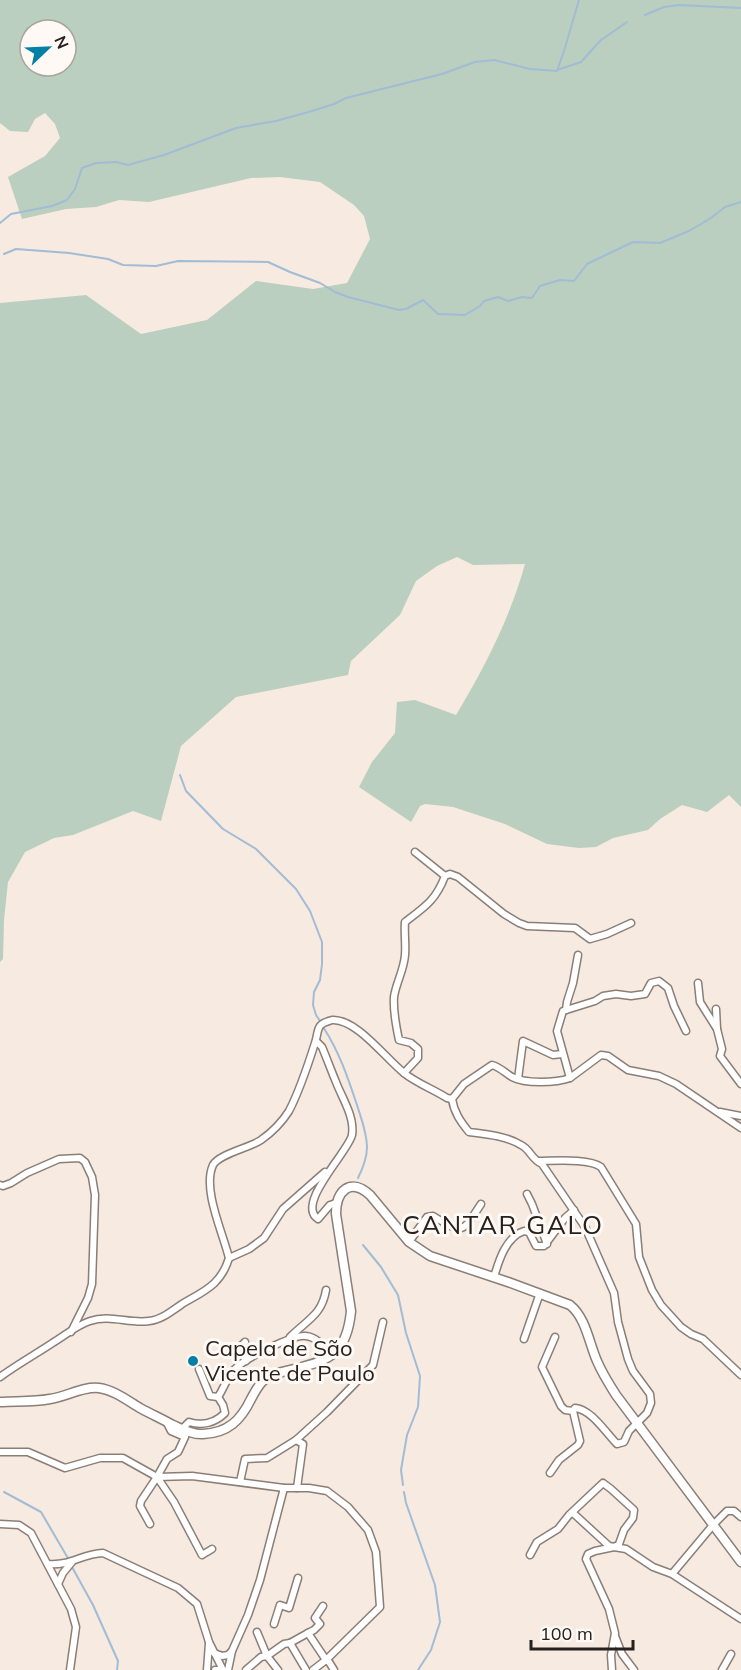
<svg xmlns="http://www.w3.org/2000/svg" width="741" height="1670" viewBox="0 0 741 1670" font-family="Mulish,sans-serif">
<rect width="100%" height="100%" fill="#f7eae1"/>
<path fill="#bacfbf" fill-rule="evenodd" d="M0,0H741V807L729,795L707,812L682,805L660,819L648,830L613,838L596,847L579,848L547,844L505,824L453,807L425,804L420,806L411,822L359,787L372,762L395,733L397,702L415,700L456,715C485,667 510,618 525,564L473,565L457,557L437,566L416,581L400,615L351,661L348,675L236,697L181,746L161,821L133,811L73,835L54,838L25,852L8,882L4,920L3,959L0,962V303L86,295L141,334L207,320L256,281L313,289L347,283L370,239L364,216L354,205L320,182L280,177L251,178L149,202L119,200L96,207L66,209L22,219L8,177L45,156L60,138L55,124L45,113L35,119L28,132L10,131L0,123ZM30,30H66V66H30Z"/>
<g fill="none" stroke-linecap="round" stroke-linejoin="round">
<g stroke="#a1bcd4" stroke-width="2">
<polyline points="645,15 664,7 679,5 741,8"/>
<polyline points="557,70 581,62 601,40 627,22"/>
<polyline points="0,223 11,214 52,206 67,200 75,189 82,168 96,163 116,162 128,165 164,155 236,128 276,121 312,111 334,104 346,98 442,74 475,62 494,60 530,69 557,71 564,51 579,0"/>
<polyline points="4,254 16,249 69,253 108,259 123,265 156,266 178,261 268,262 290,272 320,283 335,292 348,297 399,310 406,309 423,300 438,314 465,315 480,306 484,301 498,297 508,301 522,297 532,298 540,286 560,280 574,281 587,264 633,242 660,243 689,231 711,218 725,207 741,202"/>
<polyline points="180,775 186,791 223,829 256,849 296,889 310,911 322,942 322,964 320,980 314,992 313,1005 316,1015 320,1021"/>
<path d="M323,1027C339,1051 348,1078 357,1105C361,1118 367,1133 367,1147C367,1158 363,1168 358,1178"/>
<polyline points="363,1245 381,1267 398,1295 406,1333 420,1376 418,1407 407,1435 401,1470 403,1485"/>
<polyline points="4,1492 41,1512 69,1560"/>
<polyline points="404,1492 406,1503 435,1585 440,1622 431,1650 418,1670"/>
<polyline points="72,1567 93,1605 118,1661 117,1670"/>
</g>
<g stroke="#8a7e76" stroke-width="9">
<g id="street">
<polyline points="415,852 445,876"/>
<polyline points="698,983 700,1002 717,1029"/>
<polyline points="716,1009 717,1029 722,1049 720,1056 741,1084"/>
<polyline points="566,1010 567,1002 573,983 578,955"/>
<path d="M316,1041L322,1047C327,1059 331,1070 336,1082C342,1098 355,1117 352,1135C349,1151 295,1204 318,1219L330,1205L336,1203"/>
<path d="M404,1073L418,1058V1049L411,1043L399,1040C396,1026 393,1011 394,997C396,983 404,970 405,955C406,944 404,933 405,922C425,907 436,900 445,876L450,874L458,877L504,914L519,923L527,926L575,928L590,939L607,934L631,923"/>
<polyline points="570,1078 557,1031 563,1011 595,1001 603,996 616,994 631,996 645,994 651,983 659,981 668,988 674,1006 686,1031"/>
<polyline points="518,1079 523,1041 553,1055 562,1054"/>
<polyline points="720,1112 741,1116"/>
<path d="M538,1161C554,1161 589,1158 601,1167L636,1224L639,1257L652,1290L661,1305L681,1327L691,1334L703,1339L741,1375"/>
<polyline points="0,1185 3,1186 11,1183 27,1173 59,1159 80,1158 85,1162 92,1177 95,1195 92,1284 88,1298 71,1332"/>
<polyline points="527,1194 532,1204 547,1244"/>
<path d="M409,1242L427,1217L433,1216C464,1235 462,1233 481,1204"/>
<path d="M229,1258C223,1233 202,1189 213,1165C219,1154 249,1148 261,1140C271,1133 282,1122 289,1111C300,1090 308,1065 315,1043C317,1038 317,1030 320,1026C323,1022 329,1021 332,1020C356,1018 386,1059 404,1073C416,1083 433,1089 447,1098L452,1099"/>
<polyline points="229,1258 249,1249 264,1238 283,1209 325,1172"/>
<path d="M494,1277C499,1260 506,1237 524,1231L529,1232L536,1246H544L565,1218L574,1210"/>
<path d="M290,1337C307,1320 322,1315 326,1290"/>
<polyline points="555,1337 542,1367 561,1406 565,1410 573,1411"/>
<polyline points="524,1339 540,1293"/>
<polyline points="245,1342 239,1348 246,1361"/>
<path d="M0,1377C18,1364 36,1354 54,1342C66,1335 77,1325 90,1321C110,1314 129,1324 149,1321C161,1320 172,1311 182,1304C204,1291 221,1285 229,1258"/>
<path d="M218,1397C224,1388 227,1377 235,1369C244,1359 293,1334 306,1336C317,1337 325,1348 332,1355"/>
<path d="M182,1429L189,1422C202,1426 215,1423 225,1413L223,1405L218,1397L210,1396L199,1369"/>
<polyline points="296,1440 303,1444 297,1488"/>
<polyline points="0,1452 28,1452 65,1468 100,1458 123,1458 157,1477 192,1476 284,1488 309,1488 327,1491 348,1507 368,1530 376,1552 380,1607 326,1660 308,1633 290,1643 306,1670"/>
<path d="M550,1473L559,1460L578,1445L580,1441L573,1411L575,1408C591,1409 606,1433 617,1444L624,1442L629,1431L647,1413L651,1403L650,1394L633,1371L628,1359L618,1322L614,1293L585,1227L542,1164C531,1159 530,1149 521,1145C507,1136 485,1134 469,1132C460,1121 454,1112 452,1099L464,1084L492,1065C500,1067 505,1073 512,1077C525,1084 556,1083 570,1078L601,1055L608,1056L628,1070L659,1076L676,1084L741,1128"/>
<polyline points="157,1477 174,1502 202,1555 212,1549"/>
<polyline points="240,1482 245,1459 267,1458 296,1440 327,1412 373,1365 383,1322"/>
<polyline points="0,1524 19,1525 31,1533 71,1609 76,1627 70,1670"/>
<polyline points="150,1524 140,1506 141,1501 157,1477 167,1459 178,1452 185,1437 171,1431 166,1421"/>
<polyline points="530,1555 537,1542 558,1529 569,1515 603,1483 611,1489 634,1510 633,1518 624,1530 619,1544 614,1547 609,1546 573,1513"/>
<path d="M48,1564C71,1566 81,1554 103,1553L178,1588L197,1604L209,1642L223,1670"/>
<polyline points="672,1574 713,1525 727,1511 734,1511 741,1517"/>
<polyline points="58,1584 63,1573 72,1562"/>
<polyline points="274,1624 280,1605 289,1608 298,1578"/>
<polyline points="257,1632 267,1656 278,1670"/>
<polyline points="308,1633 314,1630 320,1624 315,1618 323,1606"/>
<polyline points="615,1636 622,1654 634,1670"/>
<polyline points="214,1653 222,1656 228,1655 232,1651"/>
<polyline points="207,1670 209,1643"/>
<polyline points="215,1670 221,1670"/>
<polyline points="228,1670 232,1651 248,1615 260,1580 284,1488"/>
<polyline points="246,1670 261,1657 267,1656 284,1644 290,1643"/>
<polyline points="313,1670 326,1660 329,1662 334,1670"/>
<polyline points="612,1670 611,1655 615,1633 609,1609 586,1559 588,1554 595,1551 614,1547 626,1549 653,1567 672,1574 741,1619"/>
<polyline points="722,1670 731,1654"/>
</g>
</g>
<g stroke="#8a7e76" stroke-width="11">
<path id="secondary" d="M0,1402C17,1401 34,1402 50,1399C66,1397 83,1386 99,1388C114,1390 128,1401 140,1408C151,1414 162,1419 173,1425C182,1429 193,1435 203,1434C228,1433 241,1420 251,1399C255,1392 258,1385 264,1380C272,1373 283,1372 294,1369C332,1360 347,1352 351,1311L336,1214C336,1191 350,1177 370,1195L409,1242L430,1256L508,1282L570,1305C586,1318 589,1343 597,1361C602,1373 609,1384 616,1395L741,1562"/>
</g>
<use href="#street" stroke="#fff" stroke-width="6"/>
<use href="#secondary" stroke="#fff" stroke-width="8"/>
</g>
<circle fill="#047fa5" stroke="#fef9f5" stroke-width="2" cx="193" cy="1361" r="6"/>
<g text-anchor="middle" dominant-baseline="central" stroke-width="6" stroke-linejoin="round" paint-order="stroke">
<g font-size="22" fill="#26211e" stroke="#fef9f5" text-anchor="start">
<text x="205" y="1348">Capela de São<tspan x="205" dy="25">Vicente de Paulo</tspan></text>
</g>
<g font-size="26" letter-spacing="1.5" fill="#26211e" stroke="#fef9f5">
<text x="503" y="1224">CANTAR GALO</text>
</g>
</g>
<g transform="translate(48 48) rotate(67)"><circle r="28" fill="#fef9f5" stroke="#a8a39f" stroke-width="1.5"/>
<path d="M0-4.5L10 22L0 15L-10 22Z" fill="#047fa5"/>
<text y="-9" font-size="16" font-weight="bold" text-anchor="middle" fill="#26211e">N</text>
</g>
<path d="M531 1640v9h102v-9" fill="none" stroke="#26211e" stroke-width="3"/>
<text x="540" y="1640" font-size="18" fill="#26211e" stroke="#fef9f5" stroke-width="4.5" paint-order="stroke">100 m</text>
</svg>
